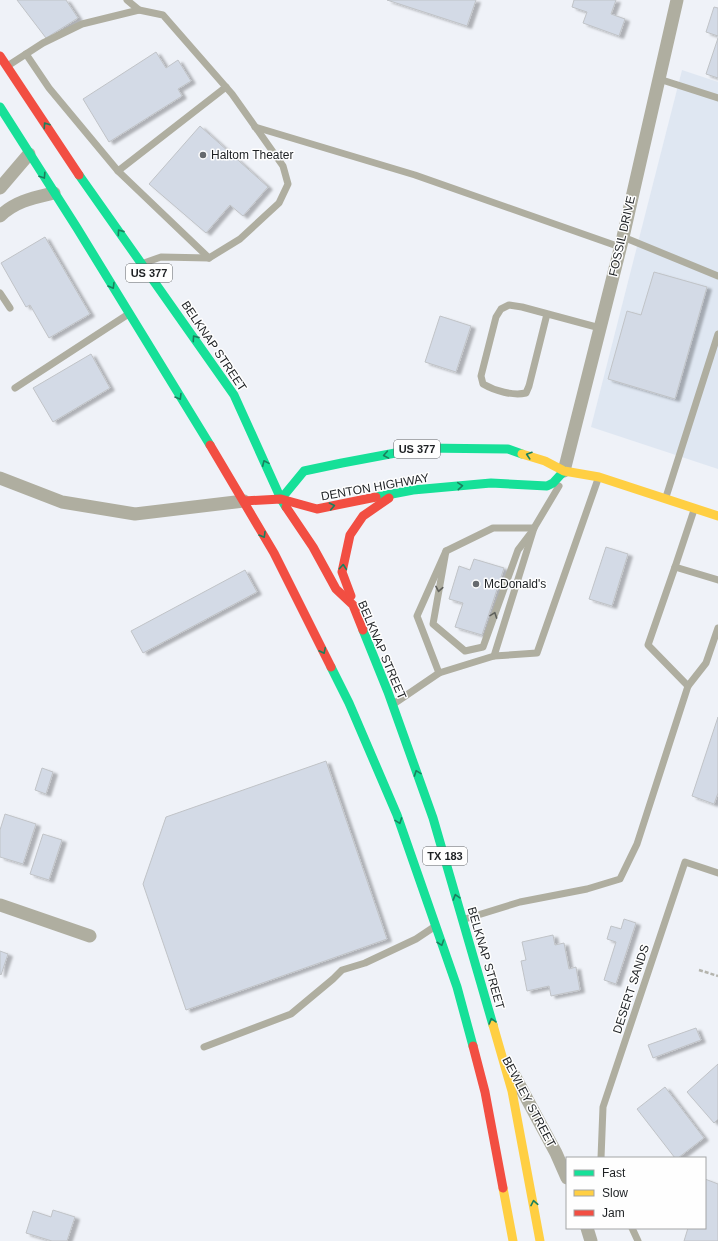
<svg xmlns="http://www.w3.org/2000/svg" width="718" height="1241" viewBox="0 0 718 1241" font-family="Helvetica,sans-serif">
<defs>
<filter id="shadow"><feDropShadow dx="4.5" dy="2.5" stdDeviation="1" flood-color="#0004"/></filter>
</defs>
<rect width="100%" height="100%" fill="#eff2f8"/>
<polygon fill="#dfe7f2" points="682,70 718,82 718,469 591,427"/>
<g fill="#d3dae6" stroke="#c0c3c7" filter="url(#shadow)">
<polygon points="17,0 66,0 78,18 46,38"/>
<polygon points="387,0 476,0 467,26"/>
<polygon points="574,0 616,0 611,14 625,19 619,36 583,23 587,12 572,7"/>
<polygon points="714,7 718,8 718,36 706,32"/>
<polygon points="718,38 718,78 706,74"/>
<polygon points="156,52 166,68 178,60 191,81 178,89 182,96 109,142 83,99"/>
<polygon points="200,126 268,187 243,216 230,205 206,233 149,184"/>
<polygon points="45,237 90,314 49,338 30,305 26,307 1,263"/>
<polygon points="654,272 707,287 675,399 608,379 627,311 641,315"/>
<polygon points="440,316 471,326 456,372 425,362"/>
<polygon points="91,354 110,388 53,422 33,388"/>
<polygon points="606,547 628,554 612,606 589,599"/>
<polygon points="474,559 504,568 482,635 455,627 463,603 449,599 459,566 470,570"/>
<polygon points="245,570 257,592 143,653 131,631"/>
<polygon points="718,717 718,793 714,804 692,796"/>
<polygon points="326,761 387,939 186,1010 143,884 166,817"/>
<polygon points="42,768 53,772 46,794 35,790"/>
<polygon points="5,814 36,824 23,864 0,857 0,830"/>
<polygon points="43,834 62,840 49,880 30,874"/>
<polygon points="624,919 636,923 616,984 604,980 616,942 607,939 611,926 621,929"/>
<polygon points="553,935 555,945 564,943 569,969 576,967 580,990 551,996 549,986 527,991 521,961 526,960 522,942"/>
<polygon points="0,951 8,954 1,975 0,974"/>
<polygon points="696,1028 701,1040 653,1058 648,1045"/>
<polygon points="718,1064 718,1119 714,1123 687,1092"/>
<polygon points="665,1087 704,1138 678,1158 675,1158 637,1109"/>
<polygon points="705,1179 718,1184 718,1241 684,1241 688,1228 705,1228"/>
<polygon points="53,1210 75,1217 67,1241 52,1241 26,1233 33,1211 51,1217"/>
</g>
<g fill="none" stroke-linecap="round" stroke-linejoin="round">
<polyline stroke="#b4b4ad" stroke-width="2.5" stroke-dasharray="4 2" stroke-linecap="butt" points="699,970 718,976"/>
<g stroke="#afaea0" stroke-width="7">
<polyline points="127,0 139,10"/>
<polyline points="26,54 49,88 118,171 226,87"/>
<polyline points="9,65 43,43 82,24 139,10 163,15 232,94 283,166 288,184 279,203 240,239 209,258 161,257 144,263"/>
<polyline points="659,79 718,98"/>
<polyline points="255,127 415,175 620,247"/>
<polyline points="118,171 209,258"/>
<polyline points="623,237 718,276"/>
<polyline points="0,293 10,308"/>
<path d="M547,314L529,386L526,393C513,396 495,391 483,384L481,376L496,317L501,309L509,305L522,307L600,328"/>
<polyline points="15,388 127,315"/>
<polyline points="666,497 718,334"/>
<polyline points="446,551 433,624 465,651 483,647 518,550 531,533"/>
<polyline points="675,567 694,510"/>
<polyline points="494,656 537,653 598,479"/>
<polyline points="439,673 417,616 446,551 493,528 534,528"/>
<polyline points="688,686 648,645 675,567 718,580"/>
<polyline points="395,703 439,673 494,656 534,528 559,486"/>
<polyline points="465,919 520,902 587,889 620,879 637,844 688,686 706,663 718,628"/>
<polyline points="204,1047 291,1014 333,979 342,970 365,963 416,939 434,927"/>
<polyline points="601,1158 603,1107 685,862 718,873"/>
<polyline points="632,1228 638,1241"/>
</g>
<g stroke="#afaea0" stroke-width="13">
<polyline points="0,188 29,154"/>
<path d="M0,216C16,201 33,198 54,193"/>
<polyline points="564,471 623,237 677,0"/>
<polyline points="0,478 62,502 135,514 244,501"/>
<polyline points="0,905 90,936"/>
<polyline points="514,1075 556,1153 567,1178"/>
<polyline points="587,1228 591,1241"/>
</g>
<g stroke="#16e098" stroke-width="9">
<polyline points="0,107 77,228 210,445"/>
<polyline points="79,175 234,395 281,499 286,507"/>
<polyline points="376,497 413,490 491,483 547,486 553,483 564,471"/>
<polyline points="281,499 304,471 342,463 422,448 508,449 522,454"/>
<polyline points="363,630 388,692 433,818 493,1025"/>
<polyline points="331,667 349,703 397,815 457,987 473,1046"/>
</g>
<g stroke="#ffcf43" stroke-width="9">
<polyline points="522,454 545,461 564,471 599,477 718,516"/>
<polyline points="493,1025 512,1091 540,1241"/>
<polyline points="503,1188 513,1241"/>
</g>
<g stroke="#f24e42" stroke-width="9">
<polyline points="0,56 79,175"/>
<polyline points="210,445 274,553 331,667"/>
<polyline points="244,501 281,499 317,509 376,497"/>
<polyline points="286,507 313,547 336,589 353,605 363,630"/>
<polyline points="351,596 342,572 350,535 363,516 389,498"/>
<polyline points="473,1046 485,1092 503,1188"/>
</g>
</g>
<defs><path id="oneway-chevron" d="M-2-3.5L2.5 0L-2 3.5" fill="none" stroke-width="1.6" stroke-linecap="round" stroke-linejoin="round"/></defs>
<g stroke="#1a805e">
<use href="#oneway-chevron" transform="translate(46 125) rotate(-124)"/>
<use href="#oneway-chevron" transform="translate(43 176) rotate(57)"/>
<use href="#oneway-chevron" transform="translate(120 232) rotate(-125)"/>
<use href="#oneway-chevron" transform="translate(112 286) rotate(59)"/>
<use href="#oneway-chevron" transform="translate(195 338) rotate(-125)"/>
<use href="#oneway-chevron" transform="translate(179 397) rotate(59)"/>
<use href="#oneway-chevron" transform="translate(386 455) rotate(170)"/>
<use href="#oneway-chevron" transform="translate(529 455) rotate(-162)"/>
<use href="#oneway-chevron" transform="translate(265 463) rotate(-114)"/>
<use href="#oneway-chevron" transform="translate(460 486) rotate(-5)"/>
<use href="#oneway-chevron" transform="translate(332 506) rotate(-12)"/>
<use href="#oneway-chevron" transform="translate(263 535) rotate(60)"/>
<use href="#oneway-chevron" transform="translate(343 567) rotate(-85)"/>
<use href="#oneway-chevron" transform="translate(323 651) rotate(64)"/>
<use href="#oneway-chevron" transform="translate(417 773) rotate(-110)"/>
<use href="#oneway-chevron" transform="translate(399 821) rotate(70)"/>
<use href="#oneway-chevron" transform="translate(456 897) rotate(-106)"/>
<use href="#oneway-chevron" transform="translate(441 943) rotate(71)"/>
<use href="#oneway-chevron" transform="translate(492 1021) rotate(-106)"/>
<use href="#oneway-chevron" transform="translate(534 1203) rotate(-101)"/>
</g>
<g stroke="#5f605b">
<use href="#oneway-chevron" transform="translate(439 589) rotate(100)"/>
<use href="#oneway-chevron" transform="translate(494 615) rotate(-70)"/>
</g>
<g fill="#666a6e" stroke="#fefefe" stroke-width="1.5">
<circle cx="203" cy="155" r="4"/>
<circle cx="476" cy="584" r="4"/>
</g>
<g text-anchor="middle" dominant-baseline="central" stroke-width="3" stroke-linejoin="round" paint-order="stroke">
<g fill="#fefefe" stroke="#606365" stroke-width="1">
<rect x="126" y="264" width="46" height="18" rx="3"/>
<rect x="394" y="440" width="46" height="18" rx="3"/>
<rect x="423" y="847" width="44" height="18" rx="3"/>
</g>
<g font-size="11" font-weight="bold" fill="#1d2023">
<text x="149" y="273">US 377</text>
<text x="417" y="449">US 377</text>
<text x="445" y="856">TX 183</text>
</g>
<g font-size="12" fill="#1d2023" stroke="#fefefe" text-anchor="start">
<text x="211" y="155">Haltom Theater</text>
<text x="484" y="584">McDonald's</text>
</g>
<g font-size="12" fill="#1d2023" stroke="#fefefe">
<text transform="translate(622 236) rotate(-77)">FOSSIL DRIVE</text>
<text transform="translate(214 346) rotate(56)">BELKNAP STREET</text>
<text transform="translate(375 487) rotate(-10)">DENTON HIGHWAY</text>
<text transform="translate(382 650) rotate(67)">BELKNAP STREET</text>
<text transform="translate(486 958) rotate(74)">BELKNAP STREET</text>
<text transform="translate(631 989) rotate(-72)">DESERT SANDS</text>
<text transform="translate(529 1102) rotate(62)">BEWLEY STREET</text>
</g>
</g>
<rect x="566" y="1157" width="140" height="72" fill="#fefefe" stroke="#a4a5a6"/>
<rect x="574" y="1170" width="20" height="6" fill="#16e098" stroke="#a4a5a6"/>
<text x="602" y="1177" font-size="12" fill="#1d2023">Fast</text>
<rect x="574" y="1190" width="20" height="6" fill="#ffcf43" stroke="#a4a5a6"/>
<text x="602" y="1197" font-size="12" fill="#1d2023">Slow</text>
<rect x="574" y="1210" width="20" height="6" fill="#f24e42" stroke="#a4a5a6"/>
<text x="602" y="1217" font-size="12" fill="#1d2023">Jam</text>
</svg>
